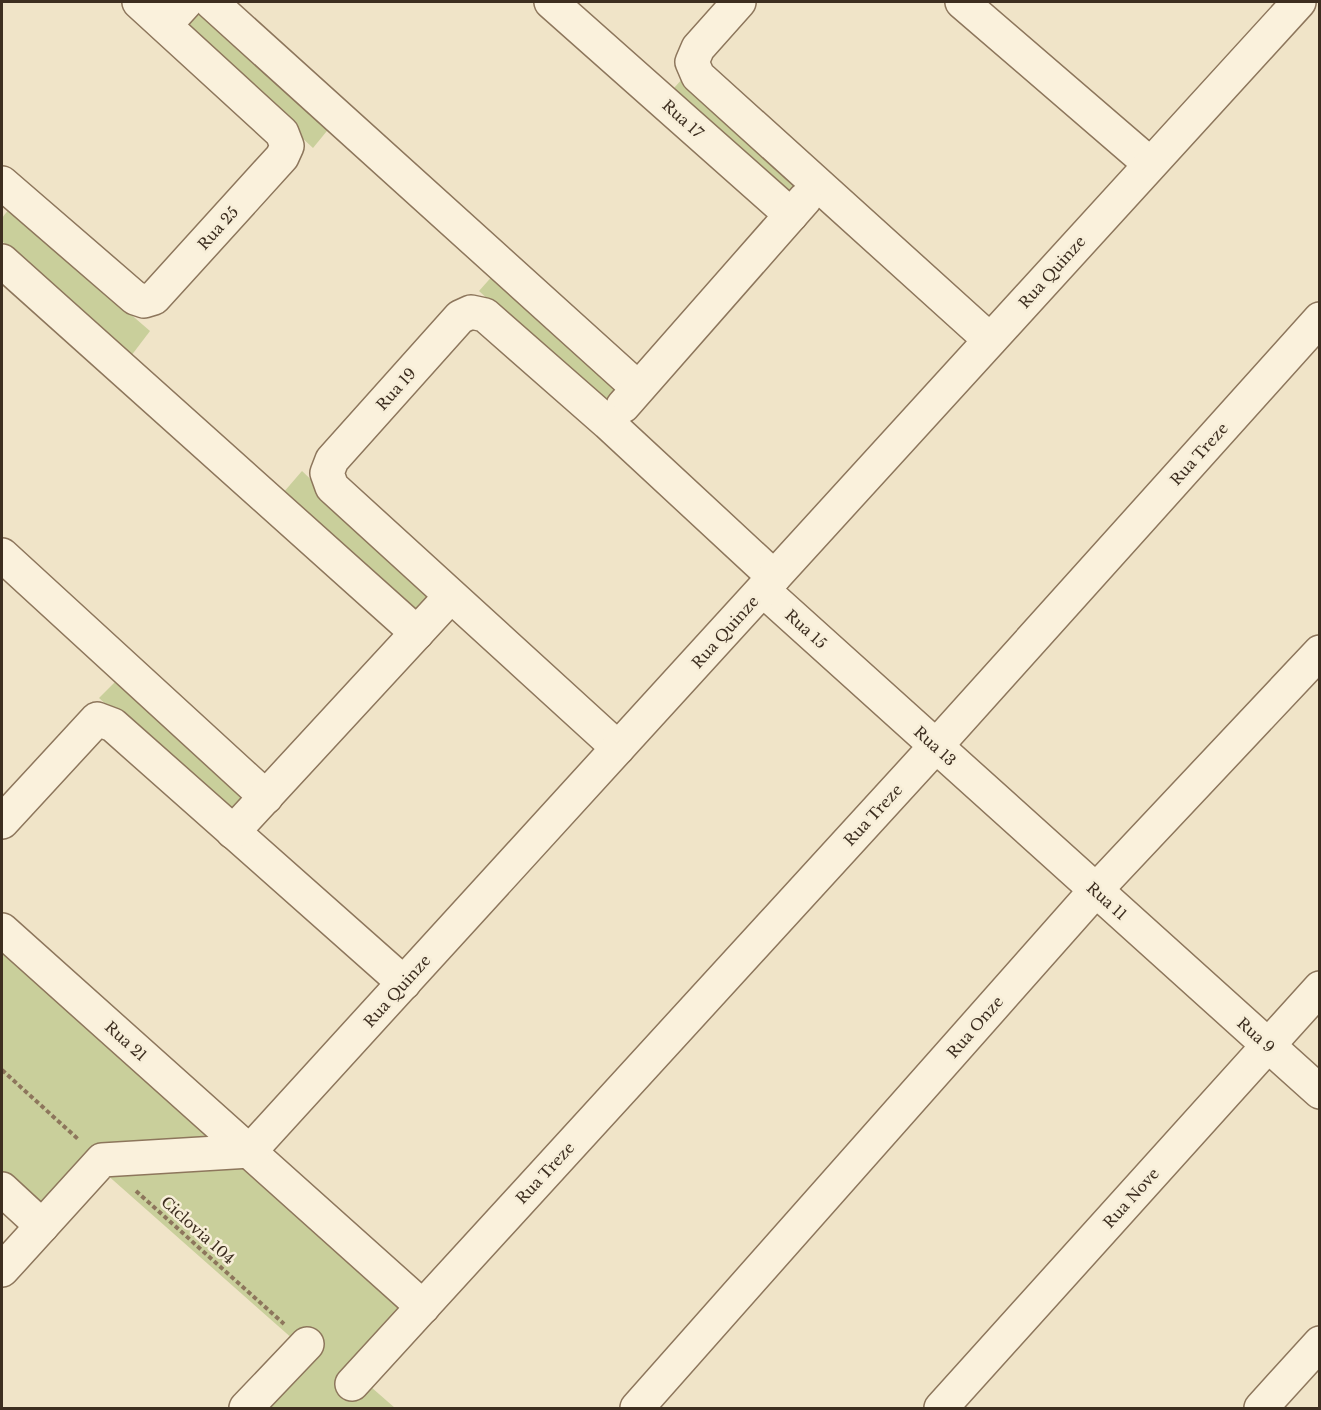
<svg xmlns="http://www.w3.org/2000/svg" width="1321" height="1410" viewBox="0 0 1321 1410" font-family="'Libre Baskerville',serif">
<rect width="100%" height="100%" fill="#f0e4c8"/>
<g fill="#c9cf9b">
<polygon points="197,3 331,126 313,148 179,23"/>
<polygon points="683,78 808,187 791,207 666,97"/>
<polygon points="9,209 150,331 131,356 2,241 2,218"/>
<polygon points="495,273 624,389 607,408 479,291"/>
<polygon points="302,471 432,595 415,617 283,493"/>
<polygon points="119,678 252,797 234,820 99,698"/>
<polygon points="2,951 213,1141 89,1151 36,1211 2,1180"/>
<polygon points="238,1165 415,1323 363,1380 395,1408 255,1408 294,1340 105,1173"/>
</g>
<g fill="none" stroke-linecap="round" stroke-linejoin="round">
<g stroke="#8d765c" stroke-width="36">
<g id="minor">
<polyline points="211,2 638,388"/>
<polyline points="551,2 791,215"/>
<polyline points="739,2 698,48 692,62 698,76 990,340"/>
<polyline points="962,2 1150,164"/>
<polyline points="165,25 186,2"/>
<polyline points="2,183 135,298 144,301 154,298 282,157 287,146 282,133 139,2"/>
<polyline points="2,261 417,633"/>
<polyline points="623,406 805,199"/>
<polyline points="2,555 266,797"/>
<polyline points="763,590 1320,1092"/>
<polyline points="618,748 332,487 327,473 332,460 460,317 471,312 485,315 608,423 774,577"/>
<polyline points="2,822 97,719 113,725 404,983"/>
<polyline points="233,832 450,597"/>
<polyline points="2,930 423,1307"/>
<polyline points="2,1189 42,1226"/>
<polyline points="2,1270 102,1160 250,1151 1299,2"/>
<polyline points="352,1384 936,746 1320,319"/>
<polyline points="246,1408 307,1344"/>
<polyline points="637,1408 1095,891 1320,652"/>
<polyline points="941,1408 1320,988"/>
<polyline points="1261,1408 1320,1343"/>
</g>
</g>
<g stroke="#8d765c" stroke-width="4" stroke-dasharray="4.5 3" stroke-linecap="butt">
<polyline points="2,1070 79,1140"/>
<polyline points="136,1191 284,1324"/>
</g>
<use href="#minor" stroke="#faf1dc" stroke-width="33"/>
</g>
<g text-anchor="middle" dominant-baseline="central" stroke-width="5" stroke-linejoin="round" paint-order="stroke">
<g font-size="15" fill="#3d2e20" stroke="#f7eed8">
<text transform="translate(683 119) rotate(42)">Rua 17</text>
<text transform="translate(218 228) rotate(-48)">Rua 25</text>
<text transform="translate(1052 272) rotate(-48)">Rua Quinze</text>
<text transform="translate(396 389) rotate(-48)">Rua 19</text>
<text transform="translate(1199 454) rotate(-48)">Rua Treze</text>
<text transform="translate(806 629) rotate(42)">Rua 15</text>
<text transform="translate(725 632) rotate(-48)">Rua Quinze</text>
<text transform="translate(935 746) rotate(42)">Rua 13</text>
<text transform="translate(873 815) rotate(-47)">Rua Treze</text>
<text transform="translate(1107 901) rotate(42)">Rua 11</text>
<text transform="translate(397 991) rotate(-48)">Rua Quinze</text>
<text transform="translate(975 1027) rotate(-49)">Rua Onze</text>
<text transform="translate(1256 1035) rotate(42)">Rua 9</text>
<text transform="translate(126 1041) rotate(42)">Rua 21</text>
<text transform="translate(545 1173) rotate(-47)">Rua Treze</text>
<text transform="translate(1131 1198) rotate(-48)">Rua Nove</text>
<text transform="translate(198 1230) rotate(42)">Ciclovia 104</text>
</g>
</g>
<rect width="1321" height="1410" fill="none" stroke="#3d2e20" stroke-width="6"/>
</svg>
